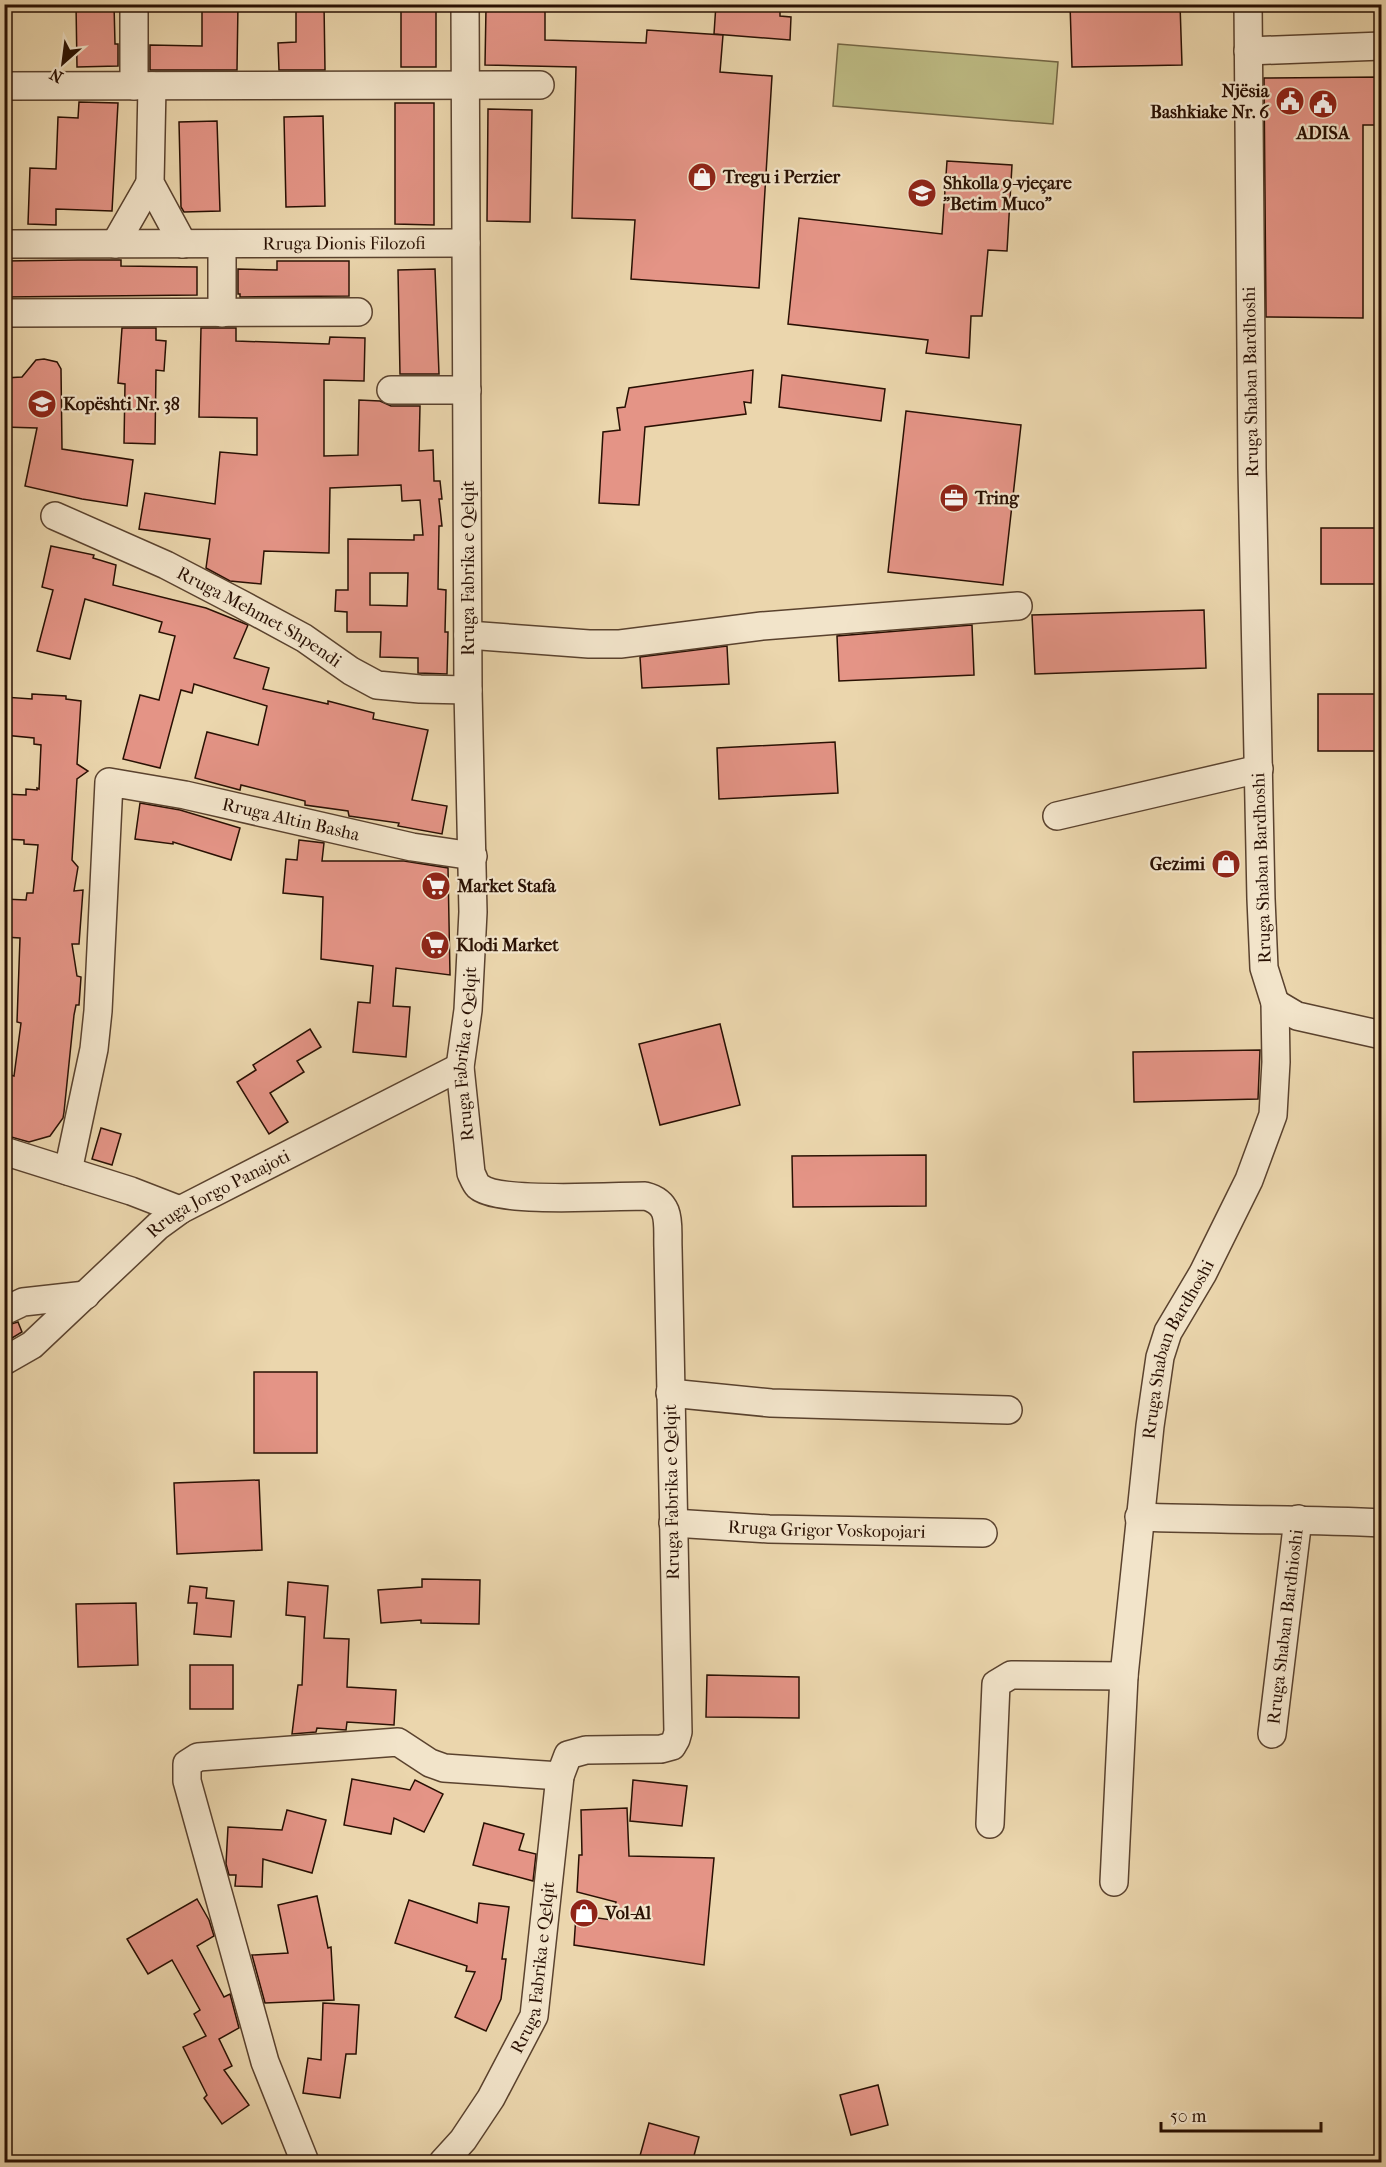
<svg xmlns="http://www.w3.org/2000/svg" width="1386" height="2167" viewBox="0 0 1386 2167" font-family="'IM FELL French Canon',serif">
<rect width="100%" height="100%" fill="#ebd6ad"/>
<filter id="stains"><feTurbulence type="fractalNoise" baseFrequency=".00333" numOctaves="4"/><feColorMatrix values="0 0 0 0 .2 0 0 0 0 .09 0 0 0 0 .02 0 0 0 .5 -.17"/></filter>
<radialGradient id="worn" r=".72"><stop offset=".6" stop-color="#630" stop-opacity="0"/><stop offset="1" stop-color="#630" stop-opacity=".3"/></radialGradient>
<polygon fill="#bebc85" stroke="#746644" stroke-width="1.5" points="838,44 1058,62 1053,124 833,106"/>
<g fill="#e49486" stroke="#291003" stroke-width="1.5" fill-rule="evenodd">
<polygon points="76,4 114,4 115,44 118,44 118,66 77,67"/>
<polygon points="202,4 238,4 237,70 150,70 150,45 202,46"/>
<polygon points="296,4 324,4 325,70 279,70 278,43 296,42"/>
<rect x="401" y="4" width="35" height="63"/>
<polygon points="716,4 780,4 780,16 791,17 790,40 714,34"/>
<polygon points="1070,4 1180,4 1182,65 1072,67"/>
<polygon points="486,8 545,10 545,40 646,43 647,30 723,35 720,72 772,76 759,288 631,279 635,220 572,218 576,67 485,65"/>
<polygon points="1382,77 1382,125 1363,125 1363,318 1266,317 1264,78"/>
<polygon points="79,102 118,103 112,211 56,209 56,225 28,224 30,168 56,169 58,117 78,118"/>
<polygon points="395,103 434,103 434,225 395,224"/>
<polygon points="488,109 532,110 530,222 487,221"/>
<polygon points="323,116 325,206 286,207 284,117"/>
<polygon points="217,121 220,211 184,212 181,207 179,122"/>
<polygon points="947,161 1012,165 1007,251 988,250 982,316 971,316 969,358 926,353 928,340 788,324 799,218 942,234"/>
<polygon points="78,260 121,260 121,266 197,267 197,295 4,297 4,261"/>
<polygon points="277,261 349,261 349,296 240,297 240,294 238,294 238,269 277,270"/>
<polygon points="435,269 439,374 400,374 398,270"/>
<polygon points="122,328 156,328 156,340 166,341 164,371 156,370 155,444 124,443 125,384 118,383"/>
<path d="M201,328H236V341L329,344L330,337L365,338L364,381L324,380V456L358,455L359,400L380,401L391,406H420L419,451L433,450L434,481H440L442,499H439L442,526H439L438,589L446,590L445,632H448L447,674L418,673V658L380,657L381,632H347V612L335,611L336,590H348V539L414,540V535H423L420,500L402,501L401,485L330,488L329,553L264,551L261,584L230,581L206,568L210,539L139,529L145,493L215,504L220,452L257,455V418L199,417ZM370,573H408L407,606L370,605Z"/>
<polygon points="44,359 57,362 61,369 62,449 133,460 127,506 82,499 25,486 37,428 4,427 4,378 22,377 36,360"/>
<polygon points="753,370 751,403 744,402 746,414 645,427 639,505 599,503 603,432 620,430 617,408 625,407 629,388"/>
<polygon points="782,375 885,389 881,421 779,407"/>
<polygon points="906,411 1021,425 1003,585 888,572"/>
<rect x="1321" y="528" width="61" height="56"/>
<polygon points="51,546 94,555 93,558 116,565 113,585 206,608 248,625 234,658 269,668 263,689 328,704 328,701 374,713 373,719 428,730 412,800 447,806 442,834 398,826 399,823 349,816 348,811 305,805 305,801 241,785 240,790 195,778 207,732 258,745 267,706 194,684 192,693 181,690 160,768 123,759 140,695 159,700 175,636 159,632 162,622 85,599 70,659 37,651 53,590 42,587"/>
<polygon points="1204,610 1206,668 1035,674 1032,615"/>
<polygon points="972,625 974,675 839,681 837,636"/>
<polygon points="727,646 729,684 642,688 640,657"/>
<polygon points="32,694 66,696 66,699 81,701 77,764 88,771 77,779 72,860 78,867 74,891 83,890 79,944 72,944 77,976 81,977 79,1005 76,1005 74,1015 64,1112 63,1118 50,1136 29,1142 4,1135 4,1073 14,1076 21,1023 17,1022 20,938 4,937 4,899 26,900 27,893 33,893 38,845 24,844 24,840 4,839 4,794 26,795 26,789 37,790 37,788 39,789 41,745 34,744 34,738 4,735 4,697 32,699"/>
<rect x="1318" y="694" width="64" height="57"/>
<polygon points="835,742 838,793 719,799 717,748"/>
<polygon points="140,803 180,810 240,828 231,860 173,842 173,844 135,839"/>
<polygon points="299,840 324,843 322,861 404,861 448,868 450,975 396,968 393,1006 410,1007 406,1057 353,1052 358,1002 370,1003 373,966 321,959 323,897 283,893 286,859 297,860"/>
<polygon points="720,1024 740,1105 660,1125 639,1044"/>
<polygon points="310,1029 321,1047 297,1061 304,1072 270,1093 288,1122 269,1134 237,1082 256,1070 253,1065"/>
<polygon points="1260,1050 1258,1099 1134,1102 1133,1052"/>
<polygon points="101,1128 121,1134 112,1165 92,1159"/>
<polygon points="926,1155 926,1206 793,1207 792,1156"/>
<polygon points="18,1322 22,1332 4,1343 4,1326"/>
<rect x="254" y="1372" width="63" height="81"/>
<polygon points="259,1480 262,1550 177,1554 174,1483"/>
<polygon points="422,1579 480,1580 479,1624 421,1623 421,1620 381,1623 378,1590 422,1587"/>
<polygon points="288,1582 328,1586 324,1638 349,1639 347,1687 396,1690 394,1725 347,1722 346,1730 317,1728 316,1732 292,1734 298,1685 302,1685 305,1617 286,1615"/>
<polygon points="190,1586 207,1588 206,1598 234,1601 231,1637 194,1634 197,1603 188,1603"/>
<polygon points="136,1603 138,1665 78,1667 76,1604"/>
<rect x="190" y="1665" width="43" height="44"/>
<polygon points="707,1675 799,1677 799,1718 706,1717"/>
<polygon points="352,1779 410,1790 415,1780 443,1794 424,1832 394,1818 391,1834 344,1825"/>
<polygon points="633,1780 687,1786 682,1826 630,1821"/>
<polygon points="627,1808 629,1856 714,1858 704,1965 574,1945 576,1915 612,1920 616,1902 577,1892 579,1855 582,1855 581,1810"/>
<polygon points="287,1810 326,1820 312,1873 263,1859 262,1887 235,1886 236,1875 229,1875 226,1864 228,1827 282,1830"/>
<polygon points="484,1823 524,1834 519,1850 536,1854 533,1881 473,1865"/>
<polygon points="317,1896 328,1948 331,1947 334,2000 265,2003 252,1955 288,1953 278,1905"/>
<polygon points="197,1899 209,1920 214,1936 197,1946 224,1997 230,1994 239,2028 219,2039 232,2066 224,2070 249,2105 222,2124 204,2098 207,2095 183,2047 206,2036 194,2014 200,2010 172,1960 148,1974 127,1939"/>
<polygon points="409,1900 477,1923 479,1903 509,1907 502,1959 506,1959 501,1999 486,2031 455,2017 475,1972 466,1971 467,1966 395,1943"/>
<polygon points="323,2003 359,2005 356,2054 346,2054 340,2098 303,2093 308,2058 321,2060"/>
<polygon points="878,2085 888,2125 851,2135 840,2095"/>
<polygon points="649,2123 699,2137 692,2163 638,2163"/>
</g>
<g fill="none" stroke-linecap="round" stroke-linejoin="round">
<g stroke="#5a422e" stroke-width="30">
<g id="minor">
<polyline points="134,4 134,86"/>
<polyline points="1248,51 1382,46"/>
<polyline points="4,86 540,85"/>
<polyline points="152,86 150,183 183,244"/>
<path id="s1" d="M4,244L466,243"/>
<polyline points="115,244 150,183"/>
<polyline points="222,244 222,313"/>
<polyline points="4,313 358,312"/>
<polyline points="391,390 467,390"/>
<path id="s2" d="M55,516L166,565L241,604L304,638L351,671L377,685L420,689L468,690"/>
<polyline points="468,635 589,644 620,644 762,626 1018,606"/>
<polyline points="1057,816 1259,769"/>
<polyline points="1275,1003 1297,1016 1382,1035"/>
<polyline points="4,1151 131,1191 180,1210"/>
<path id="s3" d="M68,1171L94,1049L98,1011L109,782L185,795L412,847L473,856"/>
<polyline points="4,1311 23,1302 86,1295"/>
<path id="s4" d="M4,1361L32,1345L158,1226L180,1210L460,1067"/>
<polyline points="670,1393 771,1403 1008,1410"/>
<path d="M1139,1517C1220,1520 1301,1519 1382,1523"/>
<path id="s5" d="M673,1523L769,1529L983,1533"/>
<path id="s6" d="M1272,1734L1298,1519"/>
<polyline points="990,1824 996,1684 1011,1675 1124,1676"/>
<path id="s7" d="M1114,1882L1124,1676L1150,1426L1160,1357L1168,1332L1203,1273L1249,1180L1273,1115L1276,1062L1275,1003L1264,968L1261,899L1252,468L1248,4"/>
<polyline points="305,2162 265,2062 187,1781 187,1764 198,1757 398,1742 430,1763 444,1768 560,1776"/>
<path id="s8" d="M443,2162L463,2140L491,2098L534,2016L560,1776L568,1755L586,1750L661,1749L672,1746L676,1739L678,1732L668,1248C667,1225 673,1203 645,1196C614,1196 497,1204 478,1186C475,1183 473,1177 471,1173L460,1067L468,1010L473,912L468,690L465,4"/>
</g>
</g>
<use href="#minor" stroke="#f2e4ca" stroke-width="27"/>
</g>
<defs>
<g id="civic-disc" transform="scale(1.5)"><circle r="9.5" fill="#8f2418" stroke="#f2e4ca"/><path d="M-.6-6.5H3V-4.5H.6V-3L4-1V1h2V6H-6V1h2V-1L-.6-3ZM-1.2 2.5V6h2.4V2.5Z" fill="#fff"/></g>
<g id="shop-disc" transform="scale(1.5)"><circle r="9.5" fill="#8f2418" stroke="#f2e4ca"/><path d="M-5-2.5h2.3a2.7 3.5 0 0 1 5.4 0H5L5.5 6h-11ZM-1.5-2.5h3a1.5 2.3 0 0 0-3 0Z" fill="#fff"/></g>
<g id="school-disc" transform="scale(1.5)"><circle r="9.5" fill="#8f2418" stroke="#f2e4ca"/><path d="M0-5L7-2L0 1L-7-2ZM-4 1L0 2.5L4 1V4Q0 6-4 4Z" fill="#fff"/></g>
<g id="office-disc" transform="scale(1.5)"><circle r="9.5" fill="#8f2418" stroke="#f2e4ca"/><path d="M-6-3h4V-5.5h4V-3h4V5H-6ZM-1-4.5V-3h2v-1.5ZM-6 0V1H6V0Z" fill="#fff"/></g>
<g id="supermarket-disc" transform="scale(1.5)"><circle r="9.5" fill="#8f2418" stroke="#f2e4ca"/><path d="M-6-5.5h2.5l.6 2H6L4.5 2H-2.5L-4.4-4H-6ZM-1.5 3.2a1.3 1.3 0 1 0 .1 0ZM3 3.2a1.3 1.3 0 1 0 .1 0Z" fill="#fff"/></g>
</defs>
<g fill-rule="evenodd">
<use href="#civic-disc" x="1290" y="101"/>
<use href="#civic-disc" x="1323" y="104"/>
<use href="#shop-disc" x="702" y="177"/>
<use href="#school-disc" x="922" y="193"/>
<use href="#school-disc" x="42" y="404"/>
<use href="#office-disc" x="954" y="498"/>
<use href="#shop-disc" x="1226" y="864"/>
<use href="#supermarket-disc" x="436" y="886"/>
<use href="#supermarket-disc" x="435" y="945"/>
<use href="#shop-disc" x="584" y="1913"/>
</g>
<g text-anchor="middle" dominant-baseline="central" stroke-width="4.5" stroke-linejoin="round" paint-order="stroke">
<g font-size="18" font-weight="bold" fill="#291003" stroke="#f2e4ca" text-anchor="start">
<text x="1269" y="91" text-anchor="end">Njësia<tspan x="1269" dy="21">Bashkiake Nr. 6</tspan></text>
<text x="1323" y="133" text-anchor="middle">ADISA</text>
<text x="723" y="177">Tregu i Perzier</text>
<text x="943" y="183">Shkolla 9-vjeçare<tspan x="943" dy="21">"Betim Muco"</tspan></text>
<text x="63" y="404">Kopështi Nr. 38</text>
<text x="975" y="498">Tring</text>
<text x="1205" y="864" text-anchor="end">Gezimi</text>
<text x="457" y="886">Market Stafa</text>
<text x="456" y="945">Klodi Market</text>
<text x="605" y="1913">Vol-Al</text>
</g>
<g font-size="18" fill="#291003" stroke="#f2e4ca">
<text stroke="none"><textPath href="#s1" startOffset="340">Rruga Dionis Filozofi</textPath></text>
<text transform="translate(1251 382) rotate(-91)">Rruga Shaban Bardhoshi</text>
<text transform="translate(468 568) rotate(-90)">Rruga Fabrika e Qelqit</text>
<text stroke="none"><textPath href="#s2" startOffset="228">Rruga Mehmet Shpendi</textPath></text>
<text stroke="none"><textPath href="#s3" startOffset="578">Rruga Altin Basha</textPath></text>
<text transform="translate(1262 868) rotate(-92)">Rruga Shaban Bardhoshi</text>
<text stroke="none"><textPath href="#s8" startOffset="1408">Rruga Fabrika e Qelqit</textPath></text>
<text stroke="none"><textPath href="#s4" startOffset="274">Rruga Jorgo Panajoti</textPath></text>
<text stroke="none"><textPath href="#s7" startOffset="540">Rruga Shaban Bardhoshi</textPath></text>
<text transform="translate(672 1492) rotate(-91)">Rruga Fabrika e Qelqit</text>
<text stroke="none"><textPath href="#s5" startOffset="154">Rruga Grigor Voskopojari</textPath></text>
<text stroke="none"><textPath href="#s6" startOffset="108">Rruga Shaban Bardhioshi</textPath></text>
<text stroke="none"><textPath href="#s8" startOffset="220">Rruga Fabrika e Qelqit</textPath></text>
</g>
</g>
<rect width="1386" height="2167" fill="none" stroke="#ebd6ad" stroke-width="24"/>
<rect x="6" y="6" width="1374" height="2155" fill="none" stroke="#291003" stroke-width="3"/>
<rect x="12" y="12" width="1362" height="2143" fill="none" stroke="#291003" stroke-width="1.5"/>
<g transform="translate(63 63) rotate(208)" stroke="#f2e4ca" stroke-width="4.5" paint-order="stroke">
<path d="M0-4.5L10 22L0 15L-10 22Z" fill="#291003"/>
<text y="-9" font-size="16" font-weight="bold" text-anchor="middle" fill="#291003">N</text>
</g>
<path d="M1161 2122v9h160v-9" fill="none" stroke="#291003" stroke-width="3"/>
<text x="1170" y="2122" font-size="18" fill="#291003" stroke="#f2e4ca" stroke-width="4.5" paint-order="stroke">50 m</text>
<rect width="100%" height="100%" filter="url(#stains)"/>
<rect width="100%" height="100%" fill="url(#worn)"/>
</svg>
